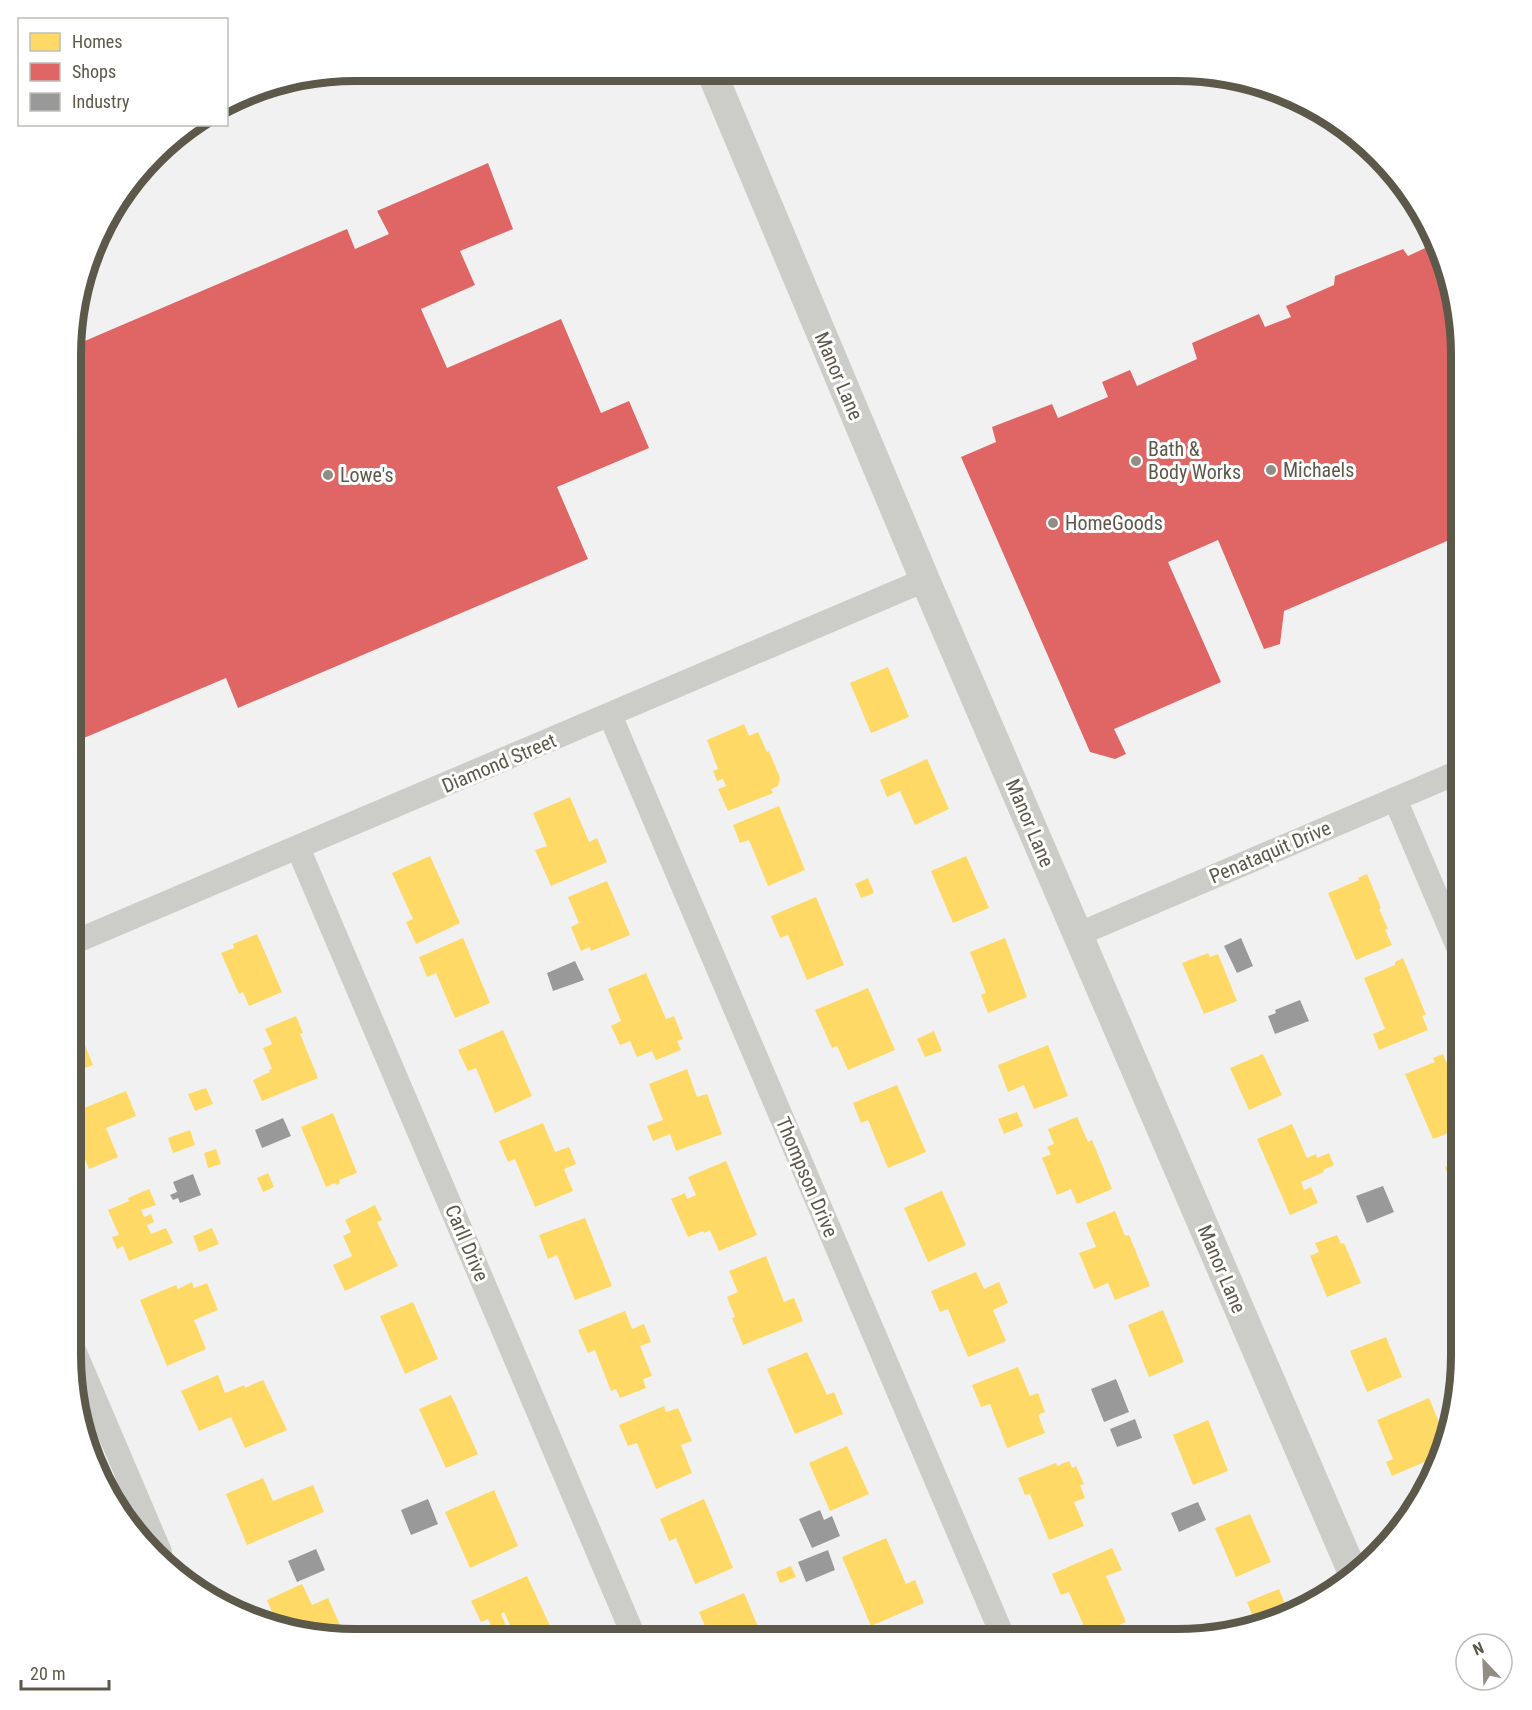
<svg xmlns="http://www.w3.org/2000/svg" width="1532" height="1710" viewBox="0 0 1532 1710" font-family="'Roboto Condensed',sans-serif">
<rect width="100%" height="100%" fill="#f1f1f1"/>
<g fill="#ffd966">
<polygon points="888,667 909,717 871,733 850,683"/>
<polygon points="744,724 749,736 758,732 767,752 769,751 780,778 778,786 771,789 773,793 728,811 718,789 726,786 723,779 717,781 713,771 718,769 707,740"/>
<polygon points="927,759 949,809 915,825 900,791 887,797 880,780"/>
<polygon points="570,797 589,842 597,838 607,862 551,886 535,850 547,846 533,813"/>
<polygon points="779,806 805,870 768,886 749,840 740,843 733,825"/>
<polygon points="430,856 460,923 416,944 406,922 413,919 392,873"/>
<polygon points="966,856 989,908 953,923 931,871"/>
<polygon points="1367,874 1381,908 1379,909 1388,929 1385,930 1392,945 1356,960 1328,893 1359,880 1358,878"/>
<polygon points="868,878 874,893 861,898 855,884"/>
<polygon points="607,881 630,935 591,951 590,947 581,951 571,927 579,923 568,897"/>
<polygon points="816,897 844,965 807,980 788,935 780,938 771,916"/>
<polygon points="257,934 282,992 249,1006 243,992 239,994 221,953 234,948 233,944"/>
<polygon points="463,938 490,1003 455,1018 436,973 427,977 419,957"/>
<polygon points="1005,938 1027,997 988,1013 981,995 986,993 970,952"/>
<polygon points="1208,953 1210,957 1218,954 1237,1001 1204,1014 1182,963"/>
<polygon points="1403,958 1426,1015 1422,1016 1428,1030 1379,1050 1373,1034 1385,1029 1364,978 1395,965 1395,962"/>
<polygon points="646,973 666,1019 674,1016 683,1039 677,1041 681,1050 656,1060 652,1051 637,1057 630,1041 620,1045 611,1026 621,1021 608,989"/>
<polygon points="868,988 895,1050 848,1070 837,1046 832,1048 815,1010"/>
<polygon points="296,1016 303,1033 300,1034 318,1078 262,1101 253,1080 270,1072 269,1070 272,1069 263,1048 272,1044 265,1029"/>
<polygon points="78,1028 93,1065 72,1073 72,1031"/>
<polygon points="503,1030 532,1096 495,1113 476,1068 468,1071 458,1050"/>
<polygon points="934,1031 942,1051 925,1057 917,1039"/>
<polygon points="1048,1045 1068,1096 1034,1109 1024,1085 1008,1092 998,1065"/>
<polygon points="1263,1054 1282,1095 1249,1110 1230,1068"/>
<polygon points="1443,1054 1457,1088 1453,1090 1461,1110 1461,1128 1433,1139 1405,1074 1435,1062 1433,1058"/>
<polygon points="687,1069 697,1097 707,1094 722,1134 676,1151 670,1134 653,1141 647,1126 663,1120 649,1084"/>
<polygon points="897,1085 926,1152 888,1168 868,1120 861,1123 853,1103"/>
<polygon points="206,1088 213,1104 195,1111 188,1094"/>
<polygon points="126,1091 136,1116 106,1128 118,1157 89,1169 72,1126 72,1113"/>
<polygon points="1017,1112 1023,1126 1004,1134 998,1119"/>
<polygon points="333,1113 357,1173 339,1180 340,1183 336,1185 335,1183 326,1187 301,1127"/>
<polygon points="1077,1117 1088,1142 1092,1140 1112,1189 1077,1204 1071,1189 1057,1195 1042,1158 1051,1154 1047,1147 1054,1144 1048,1129"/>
<polygon points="543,1123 555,1152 569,1147 576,1164 564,1169 573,1191 535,1207 515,1159 508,1162 499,1141"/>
<polygon points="1292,1124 1307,1158 1316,1154 1317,1158 1329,1153 1334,1165 1323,1170 1324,1172 1301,1182 1304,1190 1311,1187 1318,1203 1290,1215 1257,1139"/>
<polygon points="190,1130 195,1145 173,1153 168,1138"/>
<polygon points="216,1149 221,1164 208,1168 204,1153"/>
<polygon points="726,1161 757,1235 719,1251 710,1230 704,1233 703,1231 688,1237 671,1199 685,1193 687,1199 696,1195 688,1177"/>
<polygon points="1461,1161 1461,1205 1445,1167"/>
<polygon points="268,1173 274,1187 263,1192 257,1178"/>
<polygon points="149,1189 156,1205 141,1210 144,1217 151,1214 154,1222 147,1225 151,1234 166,1228 173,1243 129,1261 123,1246 117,1249 112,1237 119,1235 108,1210 129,1201 128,1198"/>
<polygon points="942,1191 966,1245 928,1262 904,1208"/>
<polygon points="375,1205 382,1220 377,1222 398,1266 345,1291 333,1265 352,1256 343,1236 351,1232 345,1220"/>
<polygon points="1115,1211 1125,1236 1129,1235 1150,1286 1115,1300 1108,1283 1094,1289 1079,1253 1096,1247 1086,1223"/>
<polygon points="585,1218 612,1286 575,1300 557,1255 548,1259 539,1235"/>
<polygon points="212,1228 219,1244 199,1252 193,1236"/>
<polygon points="1337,1235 1341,1244 1344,1243 1361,1283 1327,1297 1310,1256 1319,1252 1315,1243"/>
<polygon points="766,1256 784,1302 794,1298 803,1321 743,1345 732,1318 735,1317 727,1297 738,1292 729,1271"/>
<polygon points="976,1272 984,1289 999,1282 1008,1303 993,1310 1006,1341 968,1357 948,1309 940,1312 931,1291"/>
<polygon points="192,1282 194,1288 207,1283 218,1310 194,1320 206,1349 167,1366 140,1300 176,1285 178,1289"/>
<polygon points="413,1302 438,1359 405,1374 380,1316"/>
<polygon points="1163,1310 1184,1362 1149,1377 1128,1325"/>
<polygon points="625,1311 632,1329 644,1324 651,1342 640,1346 652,1376 643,1379 646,1388 620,1398 616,1389 611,1391 595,1350 588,1353 578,1330"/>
<polygon points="1386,1337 1402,1377 1367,1392 1350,1351"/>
<polygon points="807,1352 827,1395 834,1392 843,1414 795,1434 767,1369"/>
<polygon points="1018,1367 1030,1396 1038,1393 1045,1412 1038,1415 1045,1433 1007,1448 990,1404 981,1407 972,1385"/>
<polygon points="218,1375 225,1393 244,1385 245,1388 263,1380 287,1430 245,1448 231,1417 199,1431 181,1391"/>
<polygon points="451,1395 478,1454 446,1468 419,1409"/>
<polygon points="1429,1398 1443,1432 1434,1462 1430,1463 1429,1460 1392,1476 1386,1462 1393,1459 1377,1420"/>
<polygon points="664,1406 666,1412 678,1408 692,1441 681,1445 692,1473 656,1489 637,1443 628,1446 619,1425"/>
<polygon points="1208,1420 1228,1471 1193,1485 1173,1435"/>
<polygon points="847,1446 869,1494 830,1511 809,1463"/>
<polygon points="1069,1461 1072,1468 1076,1466 1084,1484 1080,1485 1085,1498 1074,1502 1084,1526 1049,1540 1030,1494 1025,1495 1018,1478 1056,1463 1057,1466"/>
<polygon points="263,1478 273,1501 313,1485 324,1512 247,1545 226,1494"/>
<polygon points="494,1490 518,1546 470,1568 445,1512"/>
<polygon points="704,1499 733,1568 695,1584 676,1538 669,1541 660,1519"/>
<polygon points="1250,1514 1271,1562 1236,1577 1215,1528"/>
<polygon points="886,1538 906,1584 915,1580 924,1603 871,1626 842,1557"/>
<polygon points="1112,1548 1122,1570 1106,1576 1126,1622 1089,1638 1069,1592 1061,1595 1052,1574"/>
<polygon points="791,1566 796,1577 780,1583 776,1572"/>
<polygon points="527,1576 556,1639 516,1639 504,1612 501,1614 506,1626 494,1632 488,1619 481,1622 471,1601"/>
<polygon points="302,1584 312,1605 328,1598 340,1625 320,1634 276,1621 267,1600"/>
<polygon points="1279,1589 1289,1614 1268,1625 1257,1627 1247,1602"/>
<polygon points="744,1593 763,1639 720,1639 716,1629 708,1633 699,1612"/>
<polygon points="1150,1629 1154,1639 1140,1639 1138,1635"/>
<polygon points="835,1630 839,1639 827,1639 825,1634"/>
<polygon points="927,1632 930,1639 910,1639"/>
</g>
<g fill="#e06666">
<polygon points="488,163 513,229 460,251 475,285 421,309 447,368 561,319 601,413 629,401 649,448 557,487 588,559 238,708 226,678 72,743 73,346 347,229 355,249 389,234 377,211"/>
<polygon points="1436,243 1447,264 1461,337 1461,535 1284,611 1280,644 1264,649 1218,540 1168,562 1221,682 1114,729 1126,754 1115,759 1090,752 961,457 996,442 992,427 1052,404 1058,418 1108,397 1102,382 1130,370 1137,386 1197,359 1192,343 1259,314 1265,327 1291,317 1286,306 1334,285 1335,276 1403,249 1408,256"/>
</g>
<g fill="#999">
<polygon points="1241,938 1253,966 1237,973 1224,946"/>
<polygon points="575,961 584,980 553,991 547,973"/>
<polygon points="1300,1000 1309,1021 1275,1034 1268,1016 1276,1013 1275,1010"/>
<polygon points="283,1118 291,1136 262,1148 255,1130"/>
<polygon points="193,1174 201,1195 180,1203 178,1198 173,1200 170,1195 177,1192 173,1182"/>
<polygon points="1383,1186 1394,1212 1367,1223 1356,1196"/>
<polygon points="1116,1379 1129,1412 1104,1422 1091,1389"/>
<polygon points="1135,1419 1142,1438 1117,1447 1110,1429"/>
<polygon points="428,1499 438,1524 411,1535 401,1510"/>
<polygon points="1198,1502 1206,1520 1179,1532 1171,1513"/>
<polygon points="820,1510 824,1520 832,1516 840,1536 812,1548 799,1519"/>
<polygon points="316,1549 325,1570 297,1582 288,1561"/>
<polygon points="828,1550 835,1570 806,1582 798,1562"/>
</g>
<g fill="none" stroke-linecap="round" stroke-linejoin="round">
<g stroke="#ccccc9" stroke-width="24">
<polyline points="610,715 1004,1639"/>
<polyline points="1395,799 1461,954"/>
<polyline points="298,848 635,1639"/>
<polyline points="1079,934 1461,771"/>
<polyline points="72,943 925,580"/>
<polyline points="71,1343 160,1552"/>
</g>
<polyline stroke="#ccccc9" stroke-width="30" points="711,71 925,580 1353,1573"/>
</g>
<g fill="#908e84" stroke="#fff" stroke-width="2">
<circle cx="1136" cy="461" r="6"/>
<circle cx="1271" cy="470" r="6"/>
<circle cx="328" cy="475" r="6"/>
<circle cx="1053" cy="523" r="6"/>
</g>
<g text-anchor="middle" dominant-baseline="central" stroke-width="6" stroke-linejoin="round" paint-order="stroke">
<g font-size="20" fill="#5c594a" stroke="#fff">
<text transform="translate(839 376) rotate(67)">Manor Lane</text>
<text transform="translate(499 763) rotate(-23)">Diamond Street</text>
<text transform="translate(1030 823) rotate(67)">Manor Lane</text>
<text transform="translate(1270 852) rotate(-23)">Penataquit Drive</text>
<text transform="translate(807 1177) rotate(67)">Thompson Drive</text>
<text transform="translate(467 1243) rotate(67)">Carll Drive</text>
<text transform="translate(1222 1269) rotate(67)">Manor Lane</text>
</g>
<g font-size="20" fill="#5c594a" stroke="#fff" text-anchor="start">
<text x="1148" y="449">Bath &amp;<tspan x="1148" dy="23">Body Works</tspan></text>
<text x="1283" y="470">Michaels</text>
<text x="340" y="475">Lowe's</text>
<text x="1065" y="523">HomeGoods</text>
</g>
</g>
<path d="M0 0H1532V1710H0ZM355 81H1177A274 274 0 0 1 1451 355V1355A274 274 0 0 1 1177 1629H355A274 274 0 0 1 81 1355V355A274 274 0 0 1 355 81Z" fill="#fff" fill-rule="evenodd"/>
<path fill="none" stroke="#5c594a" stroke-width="8" d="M355 81H1177A274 274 0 0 1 1451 355V1355A274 274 0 0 1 1177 1629H355A274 274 0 0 1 81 1355V355A274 274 0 0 1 355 81Z"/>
<rect x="18" y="18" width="210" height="108" fill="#ffffff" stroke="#bebdb7" stroke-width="1.5"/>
<rect x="30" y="33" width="30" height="18" fill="#ffd966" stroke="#bebdb7" stroke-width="1.5"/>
<text x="72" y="48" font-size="18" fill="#5c594a">Homes</text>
<rect x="30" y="63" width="30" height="18" fill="#e06666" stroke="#bebdb7" stroke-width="1.5"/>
<text x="72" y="78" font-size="18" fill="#5c594a">Shops</text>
<rect x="30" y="93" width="30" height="18" fill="#999999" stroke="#bebdb7" stroke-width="1.5"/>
<text x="72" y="108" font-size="18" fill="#5c594a">Industry</text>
<g transform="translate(1484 1662) rotate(337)"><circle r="28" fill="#ffffff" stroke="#bebdb7" stroke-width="1.5"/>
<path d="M0-4.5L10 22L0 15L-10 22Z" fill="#908e84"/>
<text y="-9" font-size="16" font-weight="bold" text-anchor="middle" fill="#5c594a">N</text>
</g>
<path d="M21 1680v9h88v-9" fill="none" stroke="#5c594a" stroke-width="3"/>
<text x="30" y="1680" font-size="18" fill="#5c594a" stroke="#ffffff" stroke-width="4.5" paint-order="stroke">20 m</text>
</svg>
